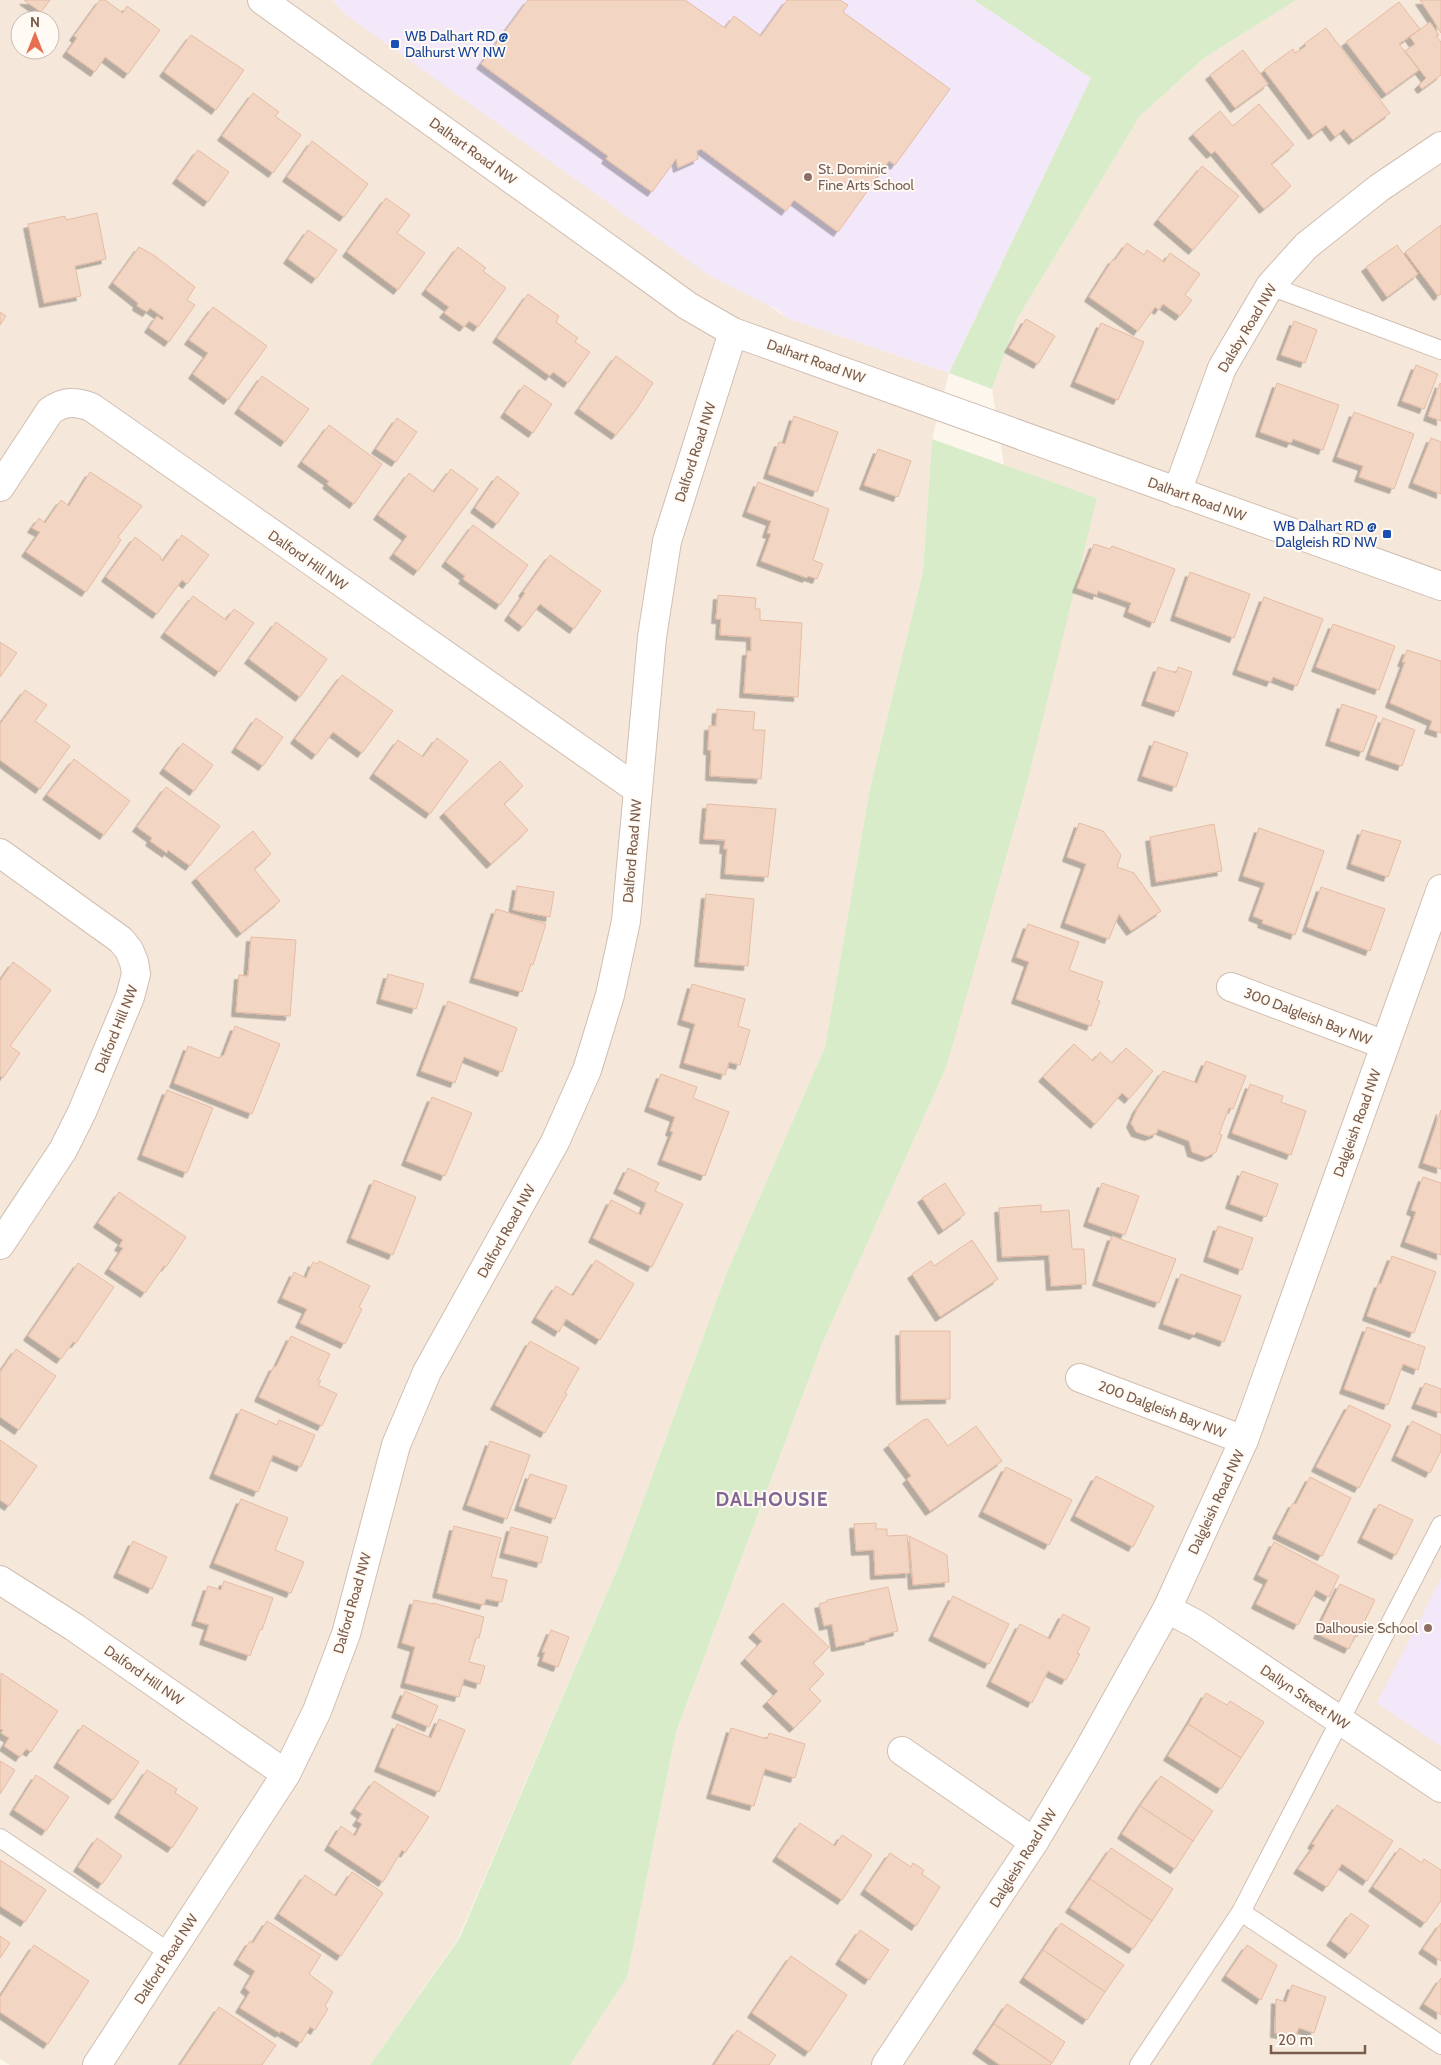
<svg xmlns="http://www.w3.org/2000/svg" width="1441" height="2065" viewBox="0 0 1441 2065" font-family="Cabin,sans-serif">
<defs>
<filter id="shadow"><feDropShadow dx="-4.5" dy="4.5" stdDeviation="0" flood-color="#0004"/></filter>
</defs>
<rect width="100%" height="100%" fill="#fdf6ec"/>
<g fill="#f5e8da" fill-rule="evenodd">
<path d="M0,0H333L334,2L787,318L949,373L932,439L923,571L870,788L825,1047L727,1272L622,1558L458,1939L370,2065H10L0,2059ZM20,20H50V50H20Z"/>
<polygon points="1296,0 1441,0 1441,2065 570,2065 627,1977 676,1732 822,1344 946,1068 1097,498 1004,465 992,389 1017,319 1140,116 1204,58"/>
</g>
<g fill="#f3e8fa">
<polygon points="333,0 974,0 1091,78 949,373 787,318 778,310 710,276 345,14"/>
<polygon points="1441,1578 1441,1746 1377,1703"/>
</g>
<g fill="#d8ecc9">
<polygon points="974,0 1296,0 1204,58 1140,116 1017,319 992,389 949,373 1091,78"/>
<polygon points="932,439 1097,498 1026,787 946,1068 822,1344 676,1732 627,1977 570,2065 370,2065 459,1939 622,1558 727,1272 825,1047 870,788 923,571"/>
</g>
<g fill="#f3d5c3" stroke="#e6bba3" filter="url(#shadow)">
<polygon points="24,0 50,0 41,12"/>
<polygon points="100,0 105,0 123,13 127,6 160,30 128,74 105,57 95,72 67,52 77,38 74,36"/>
<polygon points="528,0 685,0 725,28 734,16 761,36 787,0 840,0 848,5 843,12 950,89 895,165 889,161 838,232 794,200 786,211 701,149 697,151 698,159 680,167 678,168 676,159 652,192 606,159 608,156 481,64"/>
<polygon points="1420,0 1441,0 1441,33 1432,18"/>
<polygon points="1399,2 1420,29 1399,44 1419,70 1386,94 1346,42"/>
<polygon points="1430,22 1439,35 1436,36 1441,42 1441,75 1422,89 1419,85 1426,78 1405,51 1415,44 1410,37"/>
<polygon points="1326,28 1390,113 1353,140 1344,129 1335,137 1326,125 1313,135 1264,70 1293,49 1295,53 1306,46 1304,44"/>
<polygon points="191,35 244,70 216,110 164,72"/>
<polygon points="1243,50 1268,84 1235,108 1210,75"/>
<polygon points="253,93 279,112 275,116 301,135 273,173 222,136"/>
<polygon points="1259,104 1294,145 1271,164 1291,186 1264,209 1215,151 1211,154 1193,134 1220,111 1233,126"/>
<polygon points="312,141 368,184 344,217 287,177"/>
<polygon points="198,150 229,172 208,202 177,179"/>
<polygon points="1202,166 1239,196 1193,250 1158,220"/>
<polygon points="386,198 410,215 397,233 425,253 398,290 347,252"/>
<polygon points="97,213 106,259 75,266 81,296 44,303 28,224 65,216 66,220"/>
<polygon points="1441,225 1441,294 1438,296 1405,252"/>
<polygon points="308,230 337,250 316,279 288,259"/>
<polygon points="1127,243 1144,255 1147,250 1164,262 1170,253 1200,274 1185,295 1192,300 1180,316 1163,304 1159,310 1155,307 1138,331 1089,297 1113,259 1115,260"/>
<polygon points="1397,245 1418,274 1387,297 1366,267"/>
<polygon points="139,247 155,256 195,287 187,300 195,305 169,342 149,328 157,316 162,320 164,318 150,308 147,312 137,306 138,303 113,283"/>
<polygon points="458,247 486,268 483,271 506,288 478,327 469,321 464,327 444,313 449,307 426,290"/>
<polygon points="528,294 559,316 556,322 578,338 575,342 590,352 568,383 553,372 550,376 497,338"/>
<polygon points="213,307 267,346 228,400 193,374 208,353 189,340"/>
<polygon points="0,312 6,316 0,325"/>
<polygon points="1026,319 1055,336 1038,364 1009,348"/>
<polygon points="1294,321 1317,330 1305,363 1281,355"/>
<polygon points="1101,323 1144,342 1118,400 1075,382"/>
<polygon points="616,356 653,383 636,410 616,435 579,409"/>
<polygon points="1416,365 1438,374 1424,409 1402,401"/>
<polygon points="262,376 309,409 285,442 239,409"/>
<polygon points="1277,383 1339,405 1323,450 1293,439 1291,443 1260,432"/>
<polygon points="1440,383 1441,384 1441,421 1428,416"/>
<polygon points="524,385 552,404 533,433 505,413"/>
<polygon points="1354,412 1414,434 1394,489 1359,477 1363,466 1337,457"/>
<polygon points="794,416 838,432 817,492 768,474 779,442 785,444"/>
<polygon points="397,418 417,432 396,462 376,449"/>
<polygon points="329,425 382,464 354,504 327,484 329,481 302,462"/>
<polygon points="1431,438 1441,442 1441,494 1413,483"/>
<polygon points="878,449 911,461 898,497 864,485"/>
<polygon points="451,469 478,489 418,571 394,554 407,536 378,515 409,473 434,492"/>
<polygon points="90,472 142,506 118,537 121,540 86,592 26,552 40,532 32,528 39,518 45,523 61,500 69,506"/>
<polygon points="497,476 519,493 497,524 475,508"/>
<polygon points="758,482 829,509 813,560 823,564 817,579 808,576 807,578 761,561 771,534 767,533 771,521 747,512"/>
<polygon points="473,525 528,565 500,605 463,579 465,576 446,562"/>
<polygon points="182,535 209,555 187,584 182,580 157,614 106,577 135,537 161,557 160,559 163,561"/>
<polygon points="1094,544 1110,549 1112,546 1175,569 1154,623 1128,612 1131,603 1098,591 1097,595 1077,588"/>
<polygon points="550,555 601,591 574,629 540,604 523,627 509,616 525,593 523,592"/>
<polygon points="1190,572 1250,594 1234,638 1175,616"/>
<polygon points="718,595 756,598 755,609 760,609 760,620 802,623 798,697 744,693 747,651 751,651 751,637 720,635 721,619 716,619"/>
<polygon points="193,596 226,620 234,609 254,623 219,672 165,633"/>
<polygon points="1264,597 1323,619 1297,686 1273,677 1271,682 1237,670"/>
<polygon points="276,622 327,659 300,697 249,659"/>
<polygon points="1333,624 1395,646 1379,690 1316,667"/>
<polygon points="0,642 17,653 0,677"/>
<polygon points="1407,650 1441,661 1441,733 1429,729 1432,721 1390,703 1405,662 1402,662"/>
<polygon points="1158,667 1176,673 1178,667 1192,672 1178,712 1146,701"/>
<polygon points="342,675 393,711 362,753 333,732 316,755 295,739"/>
<polygon points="25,690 47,705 35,721 70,746 40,789 0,760 0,724"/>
<polygon points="1342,704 1377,716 1363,752 1330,741"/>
<polygon points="717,709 755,712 753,730 765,730 761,779 710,776 711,750 708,750 709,726 716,726"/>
<polygon points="256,718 283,737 263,766 236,748"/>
<polygon points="1383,718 1415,730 1402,766 1370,755"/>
<polygon points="437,738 468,761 430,814 374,774 398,740 423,757"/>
<polygon points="1154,741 1188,753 1176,787 1142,776"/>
<polygon points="183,743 213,765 194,791 164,769"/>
<polygon points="74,759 130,801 104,835 47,795"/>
<polygon points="500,761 523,786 504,804 528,830 491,864 444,813"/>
<polygon points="166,787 220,826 190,866 168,850 167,853 150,841 152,838 137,827"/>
<polygon points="707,804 776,809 768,877 725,874 727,849 724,849 725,840 704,839"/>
<polygon points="1079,823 1103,831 1121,855 1117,867 1134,873 1161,911 1131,931 1119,914 1109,939 1065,923 1086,864 1067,857"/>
<polygon points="1214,824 1222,871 1156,882 1150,837"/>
<polygon points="1259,828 1324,851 1295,935 1262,923 1263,920 1253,916 1265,883 1243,876"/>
<polygon points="1362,830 1401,841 1388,877 1351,864"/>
<polygon points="253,831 271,854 254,869 280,901 241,933 196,878"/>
<polygon points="517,886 554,892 550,917 513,910"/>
<polygon points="1321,887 1385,909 1370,951 1307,927"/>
<polygon points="706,894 754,899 748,966 699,962"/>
<polygon points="496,909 546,924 533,965 531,964 522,992 474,978"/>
<polygon points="1028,924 1079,942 1069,970 1103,982 1097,1000 1100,1001 1091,1026 1016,999 1029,962 1016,957"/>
<polygon points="251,937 296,940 290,1016 236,1012 239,975 248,976"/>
<polygon points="13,962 51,990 10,1046 20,1053 3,1078 0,1076 0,981"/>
<polygon points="388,974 424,984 416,1009 381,999"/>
<polygon points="692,984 745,999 738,1026 750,1030 740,1065 729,1062 725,1075 684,1063 695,1024 682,1020"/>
<polygon points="448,1001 517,1028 502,1072 464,1057 455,1083 421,1071"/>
<polygon points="235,1026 280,1044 252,1114 174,1083 188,1046 218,1058 224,1055"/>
<polygon points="1074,1044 1093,1061 1100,1052 1112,1063 1126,1048 1153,1071 1129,1099 1122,1093 1095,1124 1043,1077"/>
<polygon points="1206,1061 1246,1076 1233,1109 1229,1108 1219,1134 1222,1135 1216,1152 1206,1157 1192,1152 1189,1141 1158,1129 1157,1133 1149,1136 1136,1132 1131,1123 1137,1109 1163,1071 1197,1083"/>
<polygon points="661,1074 697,1087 693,1098 729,1112 705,1176 662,1160 673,1132 670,1131 675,1117 649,1107"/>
<polygon points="1250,1084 1283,1096 1281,1102 1306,1111 1291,1155 1232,1133"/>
<polygon points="167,1090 213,1108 187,1173 142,1155"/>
<polygon points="432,1097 472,1113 445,1176 406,1161"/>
<polygon points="1441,1110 1441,1169 1423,1163"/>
<polygon points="628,1168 659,1183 655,1191 683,1204 652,1267 593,1238 611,1200 641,1215 646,1203 618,1189"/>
<polygon points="1242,1171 1278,1184 1266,1217 1230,1204"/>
<polygon points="1423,1177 1441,1183 1441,1255 1405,1242 1416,1212 1411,1210"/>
<polygon points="374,1180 416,1197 393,1255 351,1238"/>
<polygon points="945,1183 965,1214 943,1230 922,1198"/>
<polygon points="1102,1183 1139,1196 1125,1235 1088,1222"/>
<polygon points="119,1192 186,1237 166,1267 164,1266 145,1293 109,1269 123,1248 119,1246 123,1240 98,1223"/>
<polygon points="1041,1205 1041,1212 1069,1210 1072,1249 1084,1249 1086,1284 1051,1286 1049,1255 1002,1257 999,1208"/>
<polygon points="1218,1226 1253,1238 1242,1270 1208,1257"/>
<polygon points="1112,1236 1176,1259 1159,1303 1097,1281"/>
<polygon points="972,1240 998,1279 940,1317 912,1274 931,1261 934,1266"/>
<polygon points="1392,1256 1436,1272 1414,1333 1367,1316 1379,1283 1381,1284"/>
<polygon points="596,1260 634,1284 600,1340 566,1319 559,1332 536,1318 556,1286 573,1296"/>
<polygon points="319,1261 370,1286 359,1307 362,1309 345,1344 300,1323 307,1309 282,1298 294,1272 306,1278 313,1262 317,1264"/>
<polygon points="78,1263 114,1287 76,1343 73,1342 61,1359 28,1336"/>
<polygon points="1181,1274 1241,1296 1224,1342 1197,1332 1194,1335 1163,1324"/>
<polygon points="1367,1327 1425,1347 1418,1370 1403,1364 1388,1405 1344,1389"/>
<polygon points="900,1331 950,1331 950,1399 901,1400"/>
<polygon points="291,1336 330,1354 318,1380 321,1381 318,1385 337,1394 322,1426 259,1397 274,1366 276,1367"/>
<polygon points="530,1341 579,1368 565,1393 567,1394 545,1433 495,1405"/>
<polygon points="16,1349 56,1376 19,1430 0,1417 0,1372"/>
<polygon points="1425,1383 1441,1389 1441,1413 1416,1404"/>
<polygon points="1349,1405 1391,1425 1359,1488 1316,1467"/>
<polygon points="241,1409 277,1425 279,1420 315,1435 301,1467 273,1455 258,1492 214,1474"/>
<polygon points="928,1419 948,1446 976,1426 1002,1461 930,1511 907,1479 911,1476 888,1445 923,1420"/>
<polygon points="1412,1421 1441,1435 1441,1451 1430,1473 1396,1456"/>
<polygon points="0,1440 37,1466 9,1506 0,1500"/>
<polygon points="490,1441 530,1455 507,1519 467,1505"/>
<polygon points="1006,1467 1072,1500 1049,1545 983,1512"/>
<polygon points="530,1474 567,1486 555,1519 519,1506"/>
<polygon points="1096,1476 1154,1506 1133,1547 1075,1516"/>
<polygon points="1310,1477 1351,1498 1322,1556 1277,1534 1293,1503 1296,1504"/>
<polygon points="241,1499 288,1518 275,1550 304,1562 291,1593 214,1563"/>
<polygon points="1379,1504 1413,1520 1396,1555 1362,1538"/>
<polygon points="876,1523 876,1529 887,1529 887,1536 907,1535 910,1573 875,1575 874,1550 856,1551 854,1524"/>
<polygon points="454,1526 501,1538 491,1577 507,1580 502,1602 486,1599 484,1605 437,1593"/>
<polygon points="511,1527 548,1537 541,1563 504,1553"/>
<polygon points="909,1536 947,1555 949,1582 913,1585"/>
<polygon points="133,1541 167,1557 152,1589 118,1573"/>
<polygon points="1274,1542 1339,1576 1329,1597 1316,1590 1298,1625 1256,1604 1268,1580 1258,1575"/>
<polygon points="224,1581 273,1598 262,1630 260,1629 250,1656 204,1640 209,1625 196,1621 208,1586 221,1590"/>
<polygon points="1340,1584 1375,1600 1357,1637 1355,1636 1349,1649 1318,1634 1324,1622 1322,1621"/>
<polygon points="888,1587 898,1631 869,1638 869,1640 836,1647 832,1624 824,1626 819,1604 827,1602 827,1600"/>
<polygon points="953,1596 1009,1624 989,1664 933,1636"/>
<polygon points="414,1600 433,1604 433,1603 484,1617 479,1638 476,1638 469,1662 485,1666 480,1684 464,1679 459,1697 405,1683 415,1647 402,1643"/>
<polygon points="783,1603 829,1647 813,1663 824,1674 809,1689 821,1701 794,1728 767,1702 778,1691 745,1659 762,1641 753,1633"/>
<polygon points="1063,1614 1090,1628 1077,1653 1080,1654 1066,1680 1048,1671 1032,1703 991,1682 1020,1624 1050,1639"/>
<polygon points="551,1630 569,1637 558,1667 542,1661 545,1652 542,1652"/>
<polygon points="1,1673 58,1711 31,1752 26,1749 20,1757 4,1746 9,1738 1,1733 3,1730 0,1729"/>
<polygon points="405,1691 438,1706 429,1727 396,1713"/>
<polygon points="1206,1693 1227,1705 1230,1701 1264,1722 1241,1758 1188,1724"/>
<polygon points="439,1719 465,1730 439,1792 379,1767 397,1724 431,1738"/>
<polygon points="1188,1724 1241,1758 1221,1789 1168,1756"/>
<polygon points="83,1725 139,1762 113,1800 58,1763"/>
<polygon points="731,1728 767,1739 769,1733 805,1744 795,1778 765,1769 754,1806 711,1794"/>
<polygon points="0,1761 15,1770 0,1794"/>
<polygon points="147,1770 177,1789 175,1793 198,1808 172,1848 119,1813"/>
<polygon points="36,1775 69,1797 46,1831 14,1810"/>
<polygon points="1161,1776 1213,1811 1193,1841 1140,1806"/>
<polygon points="374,1781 429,1817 405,1853 402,1850 383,1882 329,1846 341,1826 355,1836 362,1824 357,1821 362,1814 355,1809"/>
<polygon points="1337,1805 1393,1841 1367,1881 1342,1864 1327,1887 1298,1869 1315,1845 1312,1844"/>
<polygon points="1140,1806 1193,1841 1175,1869 1122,1834"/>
<polygon points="800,1823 835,1846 842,1835 872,1855 842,1900 777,1857"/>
<polygon points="97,1838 122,1856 102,1884 78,1867"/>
<polygon points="1111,1848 1173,1889 1152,1921 1090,1879"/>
<polygon points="1400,1848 1422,1863 1424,1859 1441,1870 1441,1901 1425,1923 1373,1887"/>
<polygon points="890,1853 911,1867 913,1863 924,1870 922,1874 940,1887 916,1926 865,1890"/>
<polygon points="0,1860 46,1890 25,1922 0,1906"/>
<polygon points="352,1872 383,1893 341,1956 279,1914 305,1875 336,1896"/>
<polygon points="1090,1879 1152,1921 1133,1949 1070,1908"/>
<polygon points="1351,1913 1369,1926 1349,1954 1331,1941"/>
<polygon points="267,1921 321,1955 309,1974 333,1992 325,2006 328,2009 315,2030 310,2027 301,2043 281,2031 280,2033 240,2008 250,1992 245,1988 255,1971 238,1960 250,1941 253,1943"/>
<polygon points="1061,1923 1124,1965 1105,1992 1043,1950"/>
<polygon points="1441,1923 1441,1961 1423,1949"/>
<polygon points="860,1930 889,1950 869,1980 840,1960"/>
<polygon points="0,1936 10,1943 0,1958"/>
<polygon points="34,1945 89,1981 48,2044 0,2012 0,1997"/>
<polygon points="1247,1945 1277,1965 1261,2000 1226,1976"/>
<polygon points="1043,1950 1105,1992 1087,2020 1024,1978"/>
<polygon points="791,1956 847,1995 809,2052 752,2013"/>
<polygon points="1441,1978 1441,2015 1424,2004"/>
<polygon points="1292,1985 1326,1997 1314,2033 1299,2028 1295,2036 1275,2033 1276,1999 1286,2002"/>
<polygon points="1007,2004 1065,2042 1052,2063 994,2024"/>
<polygon points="219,2007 276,2045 262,2065 180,2065"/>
<polygon points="994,2024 1052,2063 1050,2065 1000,2065 977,2049"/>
<polygon points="737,2030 776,2055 769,2065 714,2065"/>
</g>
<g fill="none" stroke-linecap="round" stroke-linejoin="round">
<g stroke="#d1beb0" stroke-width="20">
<g id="service">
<polyline points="1270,286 1441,350"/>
<polyline points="0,1838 170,1953"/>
<polyline points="1241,1912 1441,2045"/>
<polyline points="1139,2065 1241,1912 1441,1525"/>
</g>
</g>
<g stroke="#d1beb0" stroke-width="30">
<g id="minor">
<polyline points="262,0 648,277 688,306 733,332 1441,586"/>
<path d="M0,487L50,411C64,401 75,401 91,407L637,789"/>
<polyline points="1177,492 1222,368 1270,286 1306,246 1379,188 1441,146"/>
<polyline points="0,853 121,940 129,950 134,962 136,974 130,997 82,1112 63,1150 0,1245"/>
<polyline points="1231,987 1385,1045"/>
<polyline points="1080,1378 1244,1440"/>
<polyline points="0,1580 74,1627 286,1774"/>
<polyline points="1167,1609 1196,1624 1441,1788"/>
<polyline points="902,1751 1034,1842"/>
<polyline points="97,2065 286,1774 317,1711 346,1634 396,1445 427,1372 555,1142 587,1070 610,995 626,921 652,637 667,541 733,332"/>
<polyline points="886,2065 1034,1842 1085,1756 1167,1609 1244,1440 1441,889"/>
</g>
</g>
<use href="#service" stroke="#fff" stroke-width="18"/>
<use href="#minor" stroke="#fff" stroke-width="28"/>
</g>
<g fill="#1a4fb4" stroke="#fffaf3" stroke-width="2">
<rect x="390" y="39" width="10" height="10" rx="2.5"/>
<rect x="1382" y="529" width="10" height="10" rx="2.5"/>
</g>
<g fill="#8d6e63" stroke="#fffaf3" stroke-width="2">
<circle cx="808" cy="177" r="5"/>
<circle cx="1428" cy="1628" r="5"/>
</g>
<g text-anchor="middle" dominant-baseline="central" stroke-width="4" stroke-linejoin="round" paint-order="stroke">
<g font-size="14" fill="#164399" stroke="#fffaf3" text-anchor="start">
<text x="405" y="36">WB Dalhart RD @<tspan x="405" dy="16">Dalhurst WY NW</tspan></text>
<text x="1377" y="526" text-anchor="end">WB Dalhart RD @<tspan x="1377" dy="16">Dalgleish RD NW</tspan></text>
</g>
<g font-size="14" fill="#7a5c4d" stroke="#fffaf3">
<text transform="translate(473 151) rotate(36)">Dalhart Road NW</text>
<text transform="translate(1247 328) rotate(-59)">Dalsby Road NW</text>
<text transform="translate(816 361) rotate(20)">Dalhart Road NW</text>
<text transform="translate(695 452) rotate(-72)">Dalford Road NW</text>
<text transform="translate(1197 499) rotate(20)">Dalhart Road NW</text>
<text transform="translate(308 560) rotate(35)">Dalford Hill NW</text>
<text transform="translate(632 851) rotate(-85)">Dalford Road NW</text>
<text transform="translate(1308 1016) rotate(21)">300 Dalgleish Bay NW</text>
<text transform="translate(116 1029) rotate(-68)">Dalford Hill NW</text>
<text transform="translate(1357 1123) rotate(-70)">Dalgleish Road NW</text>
<text transform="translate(506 1231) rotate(-61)">Dalford Road NW</text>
<text transform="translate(1162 1409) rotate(21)">200 Dalgleish Bay NW</text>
<text transform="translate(1216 1502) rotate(-65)">Dalgleish Road NW</text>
<text transform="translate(352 1603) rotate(-74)">Dalford Road NW</text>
<text transform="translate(144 1675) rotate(35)">Dalford Hill NW</text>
<text transform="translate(1305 1697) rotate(34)">Dallyn Street NW</text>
<text transform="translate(1023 1858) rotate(-58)">Dalgleish Road NW</text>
<text transform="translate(166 1959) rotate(-57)">Dalford Road NW</text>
</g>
<g font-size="14" fill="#785e54" stroke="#fffaf3" text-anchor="start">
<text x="818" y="169">St. Dominic<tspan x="818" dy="16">Fine Arts School</tspan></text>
<text x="1418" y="1628" text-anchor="end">Dalhousie School</text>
</g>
<g font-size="19" font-weight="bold" letter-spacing="1" fill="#846695" stroke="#fffaf3">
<text x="772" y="1499">DALHOUSIE</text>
</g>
</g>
<g transform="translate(35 35)"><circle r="24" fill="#fffaf3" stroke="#cabbb1"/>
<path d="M0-4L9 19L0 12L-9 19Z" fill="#e76f51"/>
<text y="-8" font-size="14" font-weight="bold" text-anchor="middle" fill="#7a5c4d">N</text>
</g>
<path d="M1271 2045v8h94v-8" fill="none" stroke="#7a5c4d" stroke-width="2.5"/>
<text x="1278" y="2045" font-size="15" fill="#7a5c4d" stroke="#fffaf3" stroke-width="4" paint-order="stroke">20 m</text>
</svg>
